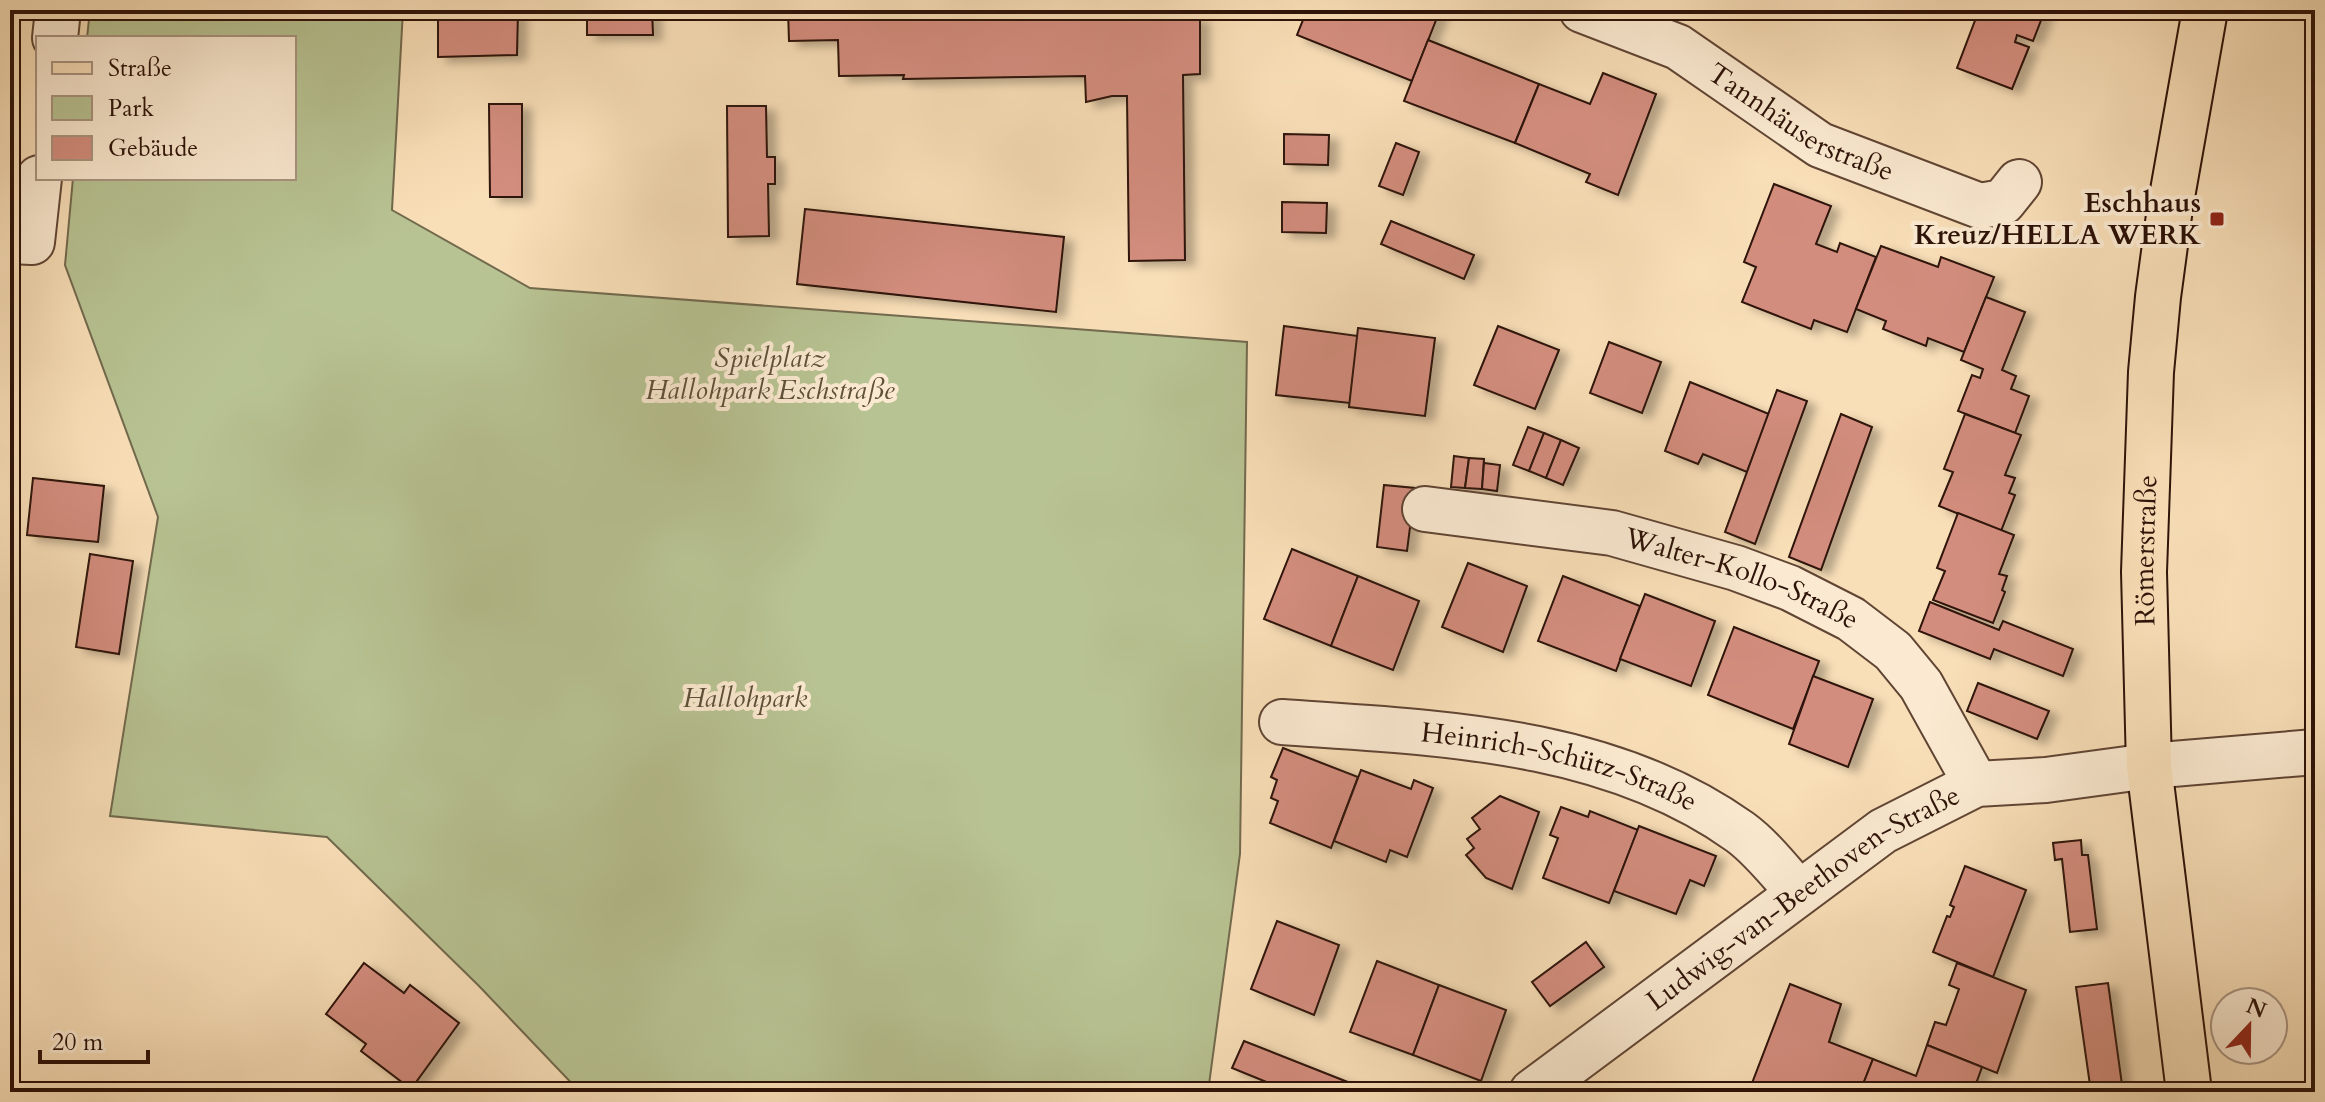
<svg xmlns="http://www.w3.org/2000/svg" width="2325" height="1102" viewBox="0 0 2325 1102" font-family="Cardo,serif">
<defs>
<filter id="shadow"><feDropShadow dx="9" dy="5" stdDeviation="4" flood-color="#0004"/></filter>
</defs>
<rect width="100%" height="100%" fill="#f9dfb8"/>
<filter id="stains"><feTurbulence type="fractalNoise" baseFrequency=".0025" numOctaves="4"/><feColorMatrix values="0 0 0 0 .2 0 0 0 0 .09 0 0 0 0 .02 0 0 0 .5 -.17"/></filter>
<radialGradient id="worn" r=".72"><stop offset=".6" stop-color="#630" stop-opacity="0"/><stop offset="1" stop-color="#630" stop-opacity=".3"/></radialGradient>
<polygon fill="#b8c393" stroke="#726a4e" stroke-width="2" points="90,10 403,10 392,210 530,288 1247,342 1240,854 1208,1092 580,1092 479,986 327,837 110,816 158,517 65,265 73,178 294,178 294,38 87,38"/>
<g fill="#d38d7e" stroke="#2d1208" stroke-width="2" filter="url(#shadow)">
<polygon points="438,10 518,10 517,55 438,57"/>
<polygon points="587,10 652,10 653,35 587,35"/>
<polygon points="788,10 939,10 940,19 1105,17 1105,10 1153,10 1153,17 1200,17 1200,74 1183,75 1185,260 1129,261 1127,96 1112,96 1086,102 1085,76 903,79 904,75 839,76 838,40 789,41"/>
<polygon points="1307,10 1440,10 1412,81 1297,35"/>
<polygon points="1979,10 2045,10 2033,41 2017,35 2015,42 2029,47 2012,89 1957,68"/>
<polygon points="1428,40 1539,84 1515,143 1404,101"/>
<polygon points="1603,73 1656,94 1618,195 1586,182 1590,174 1515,143 1539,84 1590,104"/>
<polygon points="489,104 522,104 522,197 490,197"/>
<polygon points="727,106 766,106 767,157 775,157 775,184 768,184 769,236 728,237"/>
<polygon points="1284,134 1329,135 1328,165 1284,164"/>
<polygon points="1396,143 1419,152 1403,195 1379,186"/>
<polygon points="1774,184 1831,206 1816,244 1837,252 1840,243 1876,257 1847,332 1814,320 1811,329 1742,302 1756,267 1744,262"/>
<polygon points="1282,202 1327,203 1326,233 1282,232"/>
<polygon points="805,209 1064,237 1056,312 797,284"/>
<polygon points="1391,221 1474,255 1464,279 1381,244"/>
<polygon points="1881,246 1938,267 1941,257 1994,277 1964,352 1928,338 1926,346 1883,329 1886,321 1856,309"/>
<polygon points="1986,297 2025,312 2002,370 2016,376 2011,389 2029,396 2015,433 1958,411 1972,375 1980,378 1983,369 1961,360"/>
<polygon points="1284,326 1358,336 1350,403 1276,395"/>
<polygon points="1498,326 1559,350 1535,409 1474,385"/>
<polygon points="1358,328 1435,338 1425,416 1349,407"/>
<polygon points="1609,342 1661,362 1642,413 1590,393"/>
<polygon points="1690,382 1769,414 1747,472 1703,454 1698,464 1665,451"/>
<polygon points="1777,390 1807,401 1755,544 1725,532"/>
<polygon points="1841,414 1872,427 1821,570 1789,557"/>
<polygon points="1965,414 2021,435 2005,475 2015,478 2009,493 2015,495 2001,531 1939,506 1953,472 1944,469"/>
<polygon points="1528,427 1544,433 1529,471 1513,465"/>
<polygon points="1544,433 1561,440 1546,478 1529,471"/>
<polygon points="1561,440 1579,448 1563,485 1546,478"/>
<polygon points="1454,456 1469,458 1465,488 1451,487"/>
<polygon points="1469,458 1484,459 1482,489 1465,488"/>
<polygon points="1484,463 1500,465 1497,491 1482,489"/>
<polygon points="33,478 104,486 98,542 27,535"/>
<polygon points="1384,485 1415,488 1407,551 1377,547"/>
<polygon points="1958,513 2014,535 1999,574 2007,576 2002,590 2005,592 1993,623 1933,600 1945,571 1937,568"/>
<polygon points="1292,549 1358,576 1331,646 1264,619"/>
<polygon points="90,554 133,561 119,654 76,647"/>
<polygon points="1468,563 1527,586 1503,652 1442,627"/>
<polygon points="1358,576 1419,601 1393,670 1331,646"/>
<polygon points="1563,576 1640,606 1616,671 1538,641"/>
<polygon points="1645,594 1715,621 1691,686 1620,659"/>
<polygon points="1930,602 1999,630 2003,621 2073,649 2063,676 1994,649 1990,659 1919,631"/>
<polygon points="1734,627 1819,661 1793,729 1708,695"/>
<polygon points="1813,676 1873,699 1848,767 1789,744"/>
<polygon points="1978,683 2049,711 2037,739 1967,711"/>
<polygon points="1283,748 1358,777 1331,848 1270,823 1278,801 1271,798 1277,780 1271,777"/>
<polygon points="1361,770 1411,789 1414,780 1433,788 1407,857 1390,850 1386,862 1334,841"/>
<polygon points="1500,796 1539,812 1512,889 1486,878 1466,855 1474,848 1467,839 1480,829 1472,818"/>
<polygon points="1561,807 1588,817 1590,811 1638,830 1609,903 1543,878 1558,838 1550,835"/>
<polygon points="1639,826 1716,856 1704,886 1690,880 1676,914 1614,891"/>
<polygon points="2081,840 2082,855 2088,855 2097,929 2070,932 2062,859 2055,860 2053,843"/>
<polygon points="1965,866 2026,890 1993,977 1933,952 1947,916 1950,917 1954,907 1950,905"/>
<polygon points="1277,921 1339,945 1314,1015 1251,989"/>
<polygon points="1586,942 1604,967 1550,1006 1532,982"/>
<polygon points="1377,961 1439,985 1413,1055 1350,1032"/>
<polygon points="364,963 404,993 410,985 459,1023 411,1089 361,1051 366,1044 326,1014"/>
<polygon points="1957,963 2026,990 1997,1073 1927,1045 1935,1022 1946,1025 1959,989 1949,985"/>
<polygon points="2108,983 2123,1092 2091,1092 2076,987"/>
<polygon points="1790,984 1841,1004 1829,1042 1873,1059 1860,1092 1749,1091"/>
<polygon points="1439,985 1506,1010 1481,1081 1413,1055"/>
<polygon points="1244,1041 1373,1092 1291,1092 1232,1068"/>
<polygon points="1927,1045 1982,1067 1973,1092 1860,1092 1873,1059 1916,1076"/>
</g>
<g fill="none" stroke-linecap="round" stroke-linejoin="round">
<g stroke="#604534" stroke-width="48">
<g id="minor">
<path id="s1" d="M1582,10L1678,47L1820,145L1980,206L2003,202L2019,182"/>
<polyline points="55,38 58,10"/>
<polyline points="10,241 32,242 39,178"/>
<path id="s2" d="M1425,509L1612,533L1736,568L1790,588L1851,619L1893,651L1921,685L1976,784"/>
<path id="s3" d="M1282,722C1438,733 1607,737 1740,832C1762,848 1781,873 1799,893"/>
<path id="s4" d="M1532,1092L1883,831L1976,784L2046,780L2149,766L2315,752"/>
</g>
</g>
<g stroke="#2d1208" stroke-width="48">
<g id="major">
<path id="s5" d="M2189,1092L2149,766L2144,572L2151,372L2158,297L2170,208L2205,10"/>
</g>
</g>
<use href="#minor" stroke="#fbead1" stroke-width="44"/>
<use href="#major" stroke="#f9dfb8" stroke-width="44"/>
</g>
<rect fill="#8f2418" stroke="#fbead1" stroke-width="3" x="2209" y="211" width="16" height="16" rx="4"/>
<g text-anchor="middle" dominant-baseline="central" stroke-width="8" stroke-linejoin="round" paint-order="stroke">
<g font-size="28" fill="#2d1208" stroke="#fbead1">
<text stroke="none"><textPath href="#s1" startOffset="248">Tannhäuserstraße</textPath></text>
<text stroke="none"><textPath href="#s5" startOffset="544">Römerstraße</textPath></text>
<text stroke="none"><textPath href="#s2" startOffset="326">Walter-Kollo-Straße</textPath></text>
<text stroke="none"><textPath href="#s3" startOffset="282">Heinrich-Schütz-Straße</textPath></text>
<text stroke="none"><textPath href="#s4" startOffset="334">Ludwig-van-Beethoven-Straße</textPath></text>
</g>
<g font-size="28" font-weight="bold" fill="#2d1208" stroke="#fbead1" text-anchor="end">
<text x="2201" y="203">Eschhaus<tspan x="2201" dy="32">Kreuz/HELLA WERK</tspan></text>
</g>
<g font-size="28" font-style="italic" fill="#5e5039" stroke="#fbead1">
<text x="770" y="358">Spielplatz<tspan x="770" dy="32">Hallohpark Eschstraße</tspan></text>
<text x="745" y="698">Hallohpark</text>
</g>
</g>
<rect width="2325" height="1102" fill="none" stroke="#f9dfb8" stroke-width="40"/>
<rect x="12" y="12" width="2301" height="1078" fill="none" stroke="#2d1208" stroke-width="4"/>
<rect x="20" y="20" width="2285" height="1062" fill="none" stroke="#2d1208" stroke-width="2"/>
<rect x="36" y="36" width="260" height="144" fill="#fbead1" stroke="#a99481" stroke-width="2"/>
<rect x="52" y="62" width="40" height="12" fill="#f9dfb8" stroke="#a99481" stroke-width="2"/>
<text x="108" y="76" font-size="24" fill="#2d1208">Straße</text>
<rect x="52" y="96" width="40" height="24" fill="#b8c393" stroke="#a99481" stroke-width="2"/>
<text x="108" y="116" font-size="24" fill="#2d1208">Park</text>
<rect x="52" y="136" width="40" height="24" fill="#d38d7e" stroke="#a99481" stroke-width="2"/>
<text x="108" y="156" font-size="24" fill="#2d1208">Gebäude</text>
<g transform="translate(2249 1026) rotate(22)"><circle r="38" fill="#fbead1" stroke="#a99481" stroke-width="2"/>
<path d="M0-6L14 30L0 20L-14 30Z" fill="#8f2418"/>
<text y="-12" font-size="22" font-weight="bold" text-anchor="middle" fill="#2d1208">N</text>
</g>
<path d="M40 1050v12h108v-12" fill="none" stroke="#2d1208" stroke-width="4"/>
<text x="52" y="1050" font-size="24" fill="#2d1208" stroke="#fbead1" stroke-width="6" paint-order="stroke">20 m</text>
<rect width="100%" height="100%" filter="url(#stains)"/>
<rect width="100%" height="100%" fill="url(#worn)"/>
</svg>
